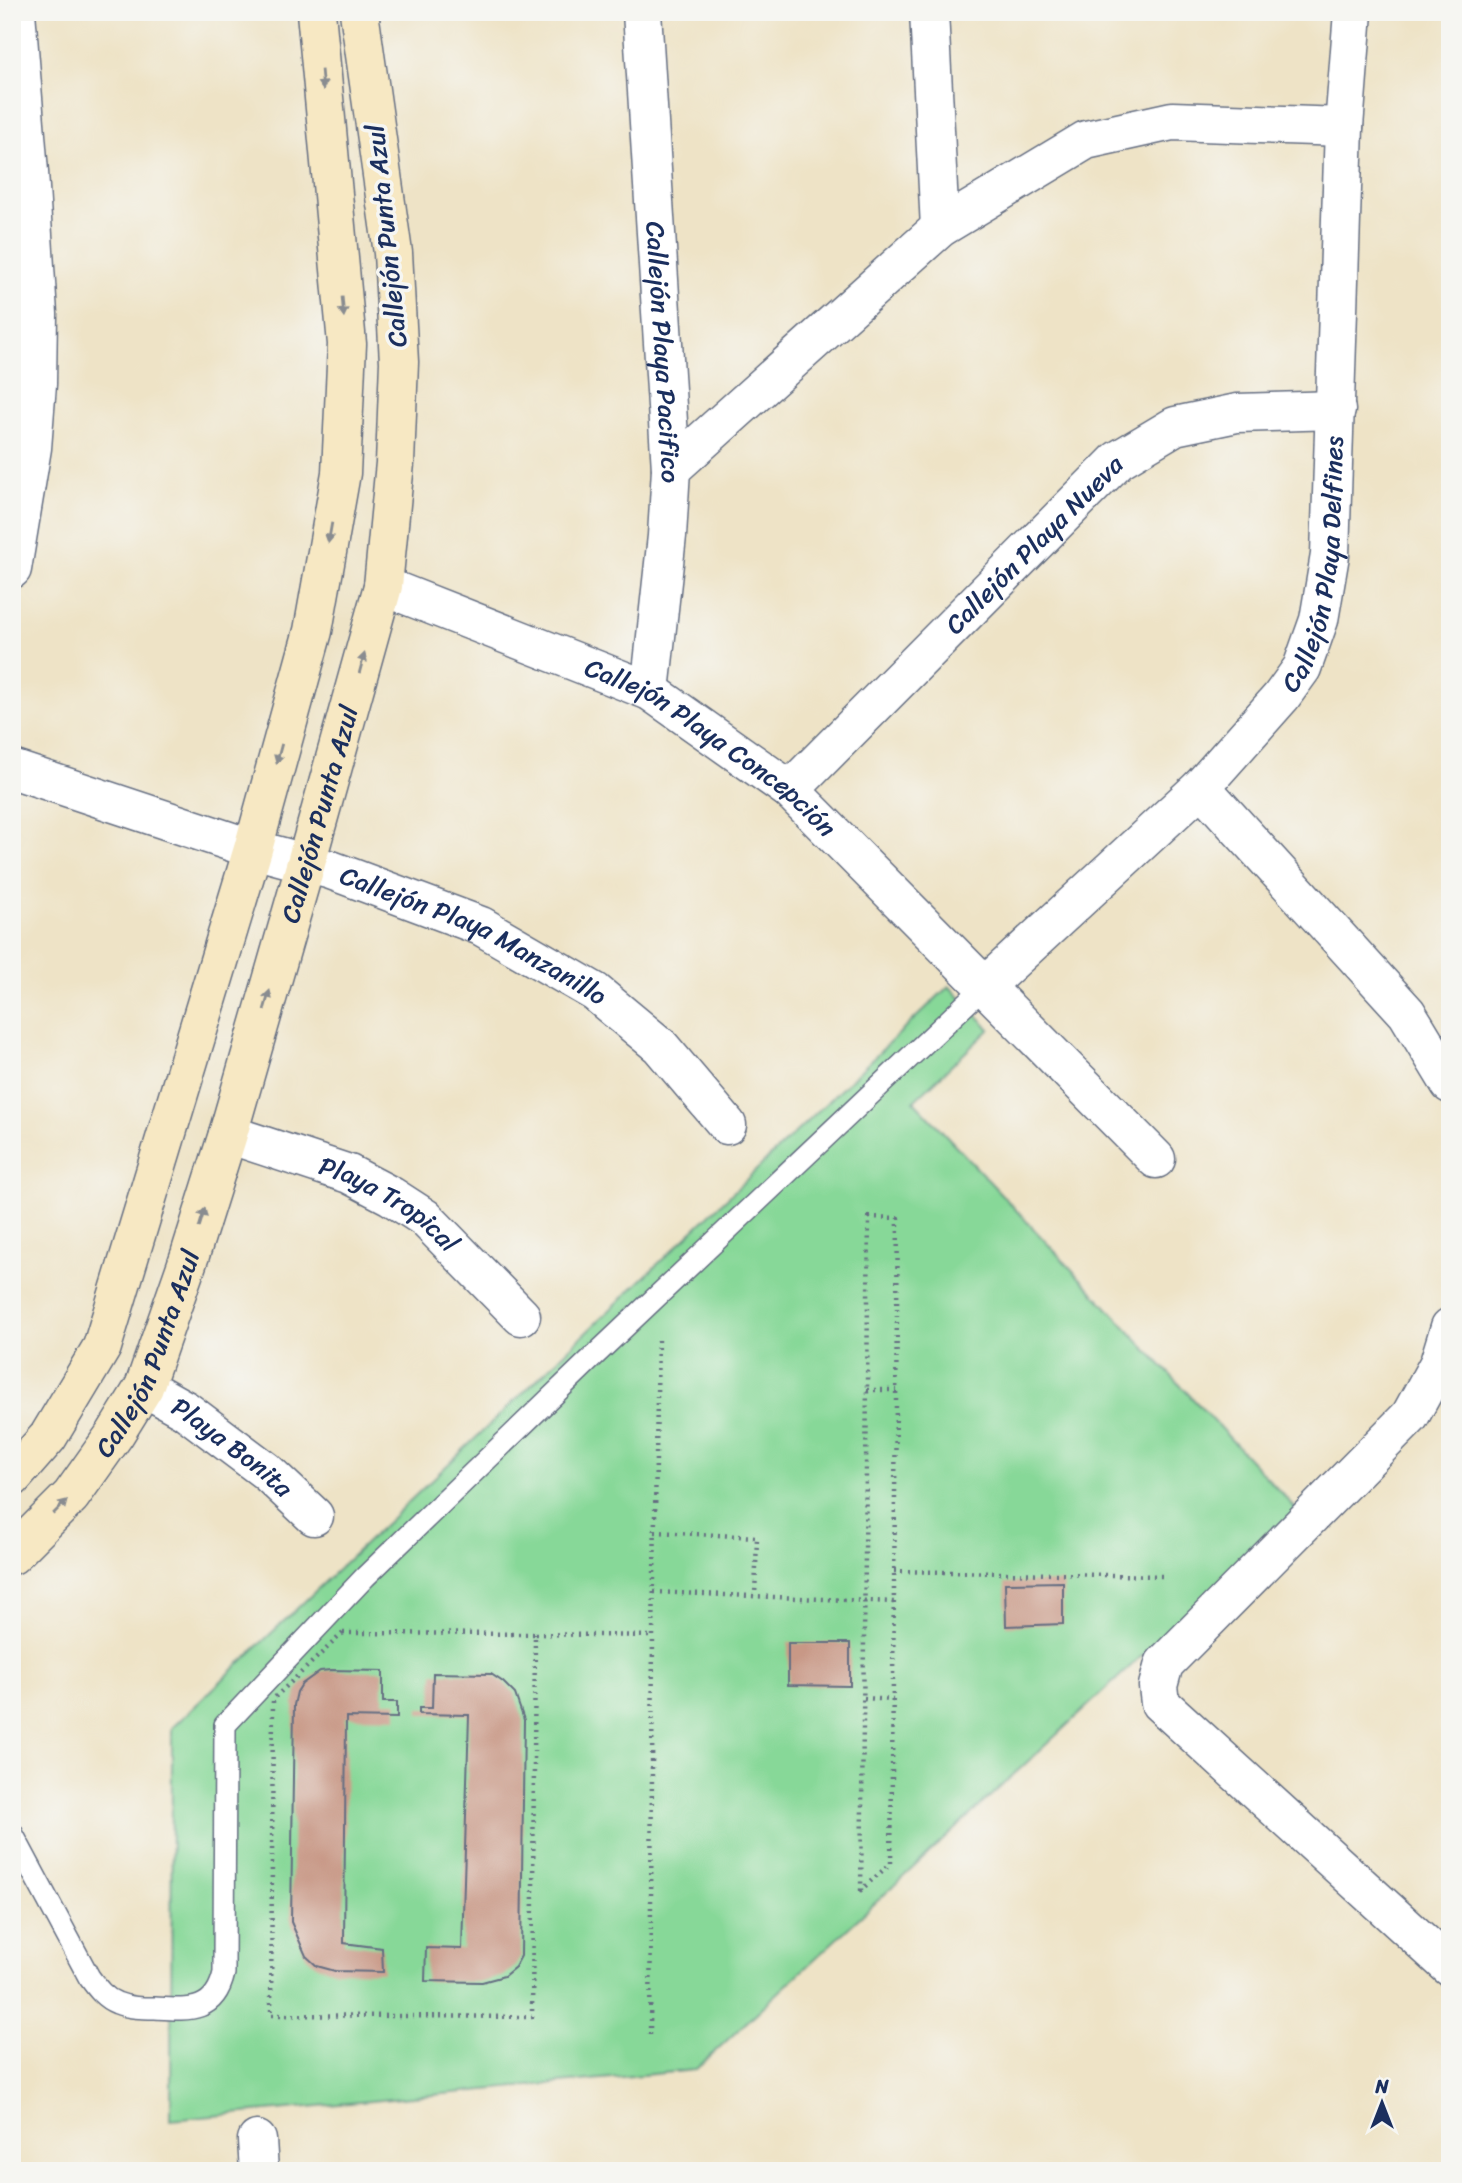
<svg xmlns="http://www.w3.org/2000/svg" width="1462" height="2183" viewBox="0 0 1462 2183" font-family="Sriracha,sans-serif">
<rect width="100%" height="100%" fill="#f6f6f2"/>
<filter id="ink" filterUnits="userSpaceOnUse"><feTurbulence type="fractalNoise" baseFrequency=".0143" numOctaves="2"/><feDisplacementMap in="SourceGraphic" scale="14" xChannelSelector="R" yChannelSelector="G"/><feConvolveMatrix kernelMatrix="1 2 1 2 8 2 1 2 1" color-interpolation-filters="sRGB"/></filter>
<filter id="wash" filterUnits="userSpaceOnUse"><feTurbulence type="fractalNoise" baseFrequency=".00686" numOctaves="4" result="noise"/><feDisplacementMap in="SourceGraphic" scale="28" xChannelSelector="R" yChannelSelector="G"/><feGaussianBlur stdDeviation="1.57" result="paint"/><feColorMatrix in="noise" values="0 0 0 0 0 0 0 0 0 0 0 0 0 0 0 0 0 1.4 0 .05"/><feComposite in="paint" operator="in"/></filter>
<g filter="url(#wash)">
<rect width="100%" height="100%" fill="#eee3c6"/>
<polygon fill="#87d898" stroke="#51847b" stroke-width="2" points="949,986 990,1029 914,1101 1298,1511 695,2070 171,2120 172,1728"/>
<g id="blocks">
<g fill="#c89886">
<polygon points="1063,1582 1063,1624 1006,1626 1005,1583"/>
<polygon points="788,1643 850,1643 850,1686 788,1685"/>
<polygon points="331,1670 383,1671 383,1702 397,1702 397,1718 346,1717 344,1943 382,1948 383,1972 335,1971 317,1966 306,1956 291,1922 294,1705 297,1692 302,1684 320,1671"/>
<polygon points="433,1673 491,1674 503,1682 515,1694 524,1720 521,1956 515,1967 504,1976 482,1982 425,1981 426,1948 462,1949 469,1715 419,1714 419,1708 432,1708"/>
</g>
</g>
</g>
<g filter="url(#ink)">
<use href="#blocks" fill-opacity="0" stroke="#656e82" stroke-width="2"/>
<g fill="none" stroke-linecap="round" stroke-linejoin="round">
<g stroke="#656e82" stroke-width="24">
<path id="lane" d="M12,1833L89,1977C97,1988 104,1998 117,2003C129,2008 142,2008 155,2008C189,2010 215,2013 224,1973L225,1725L365,1577L594,1356L985,986"/>
</g>
<g stroke="#656e82" stroke-width="41">
<g id="street">
<path id="s1" d="M642,12L671,469L667,536L650,691"/>
<polyline points="929,12 940,228"/>
<polyline points="671,469 940,228 1086,140 1172,121 1344,127"/>
<polyline points="12,569 32,448 37,384 38,314 29,172 16,12"/>
<path id="s2" d="M383,586L650,691L790,790L1156,1159"/>
<path id="s3" d="M12,769L253,849L331,870L481,926L595,992L660,1046L727,1125"/>
<polyline points="1201,787 1407,1013 1450,1084"/>
<path id="s4" d="M790,790L1118,460L1175,426L1237,413L1336,410"/>
<path id="s5" d="M985,986L1201,787L1281,697L1302,668L1319,620L1330,555L1344,127L1353,12"/>
<path id="s6" d="M228,1134L349,1174L391,1196L425,1218L521,1316"/>
<polyline points="1450,1327 1439,1363 1410,1416 1164,1664 1158,1686 1160,1703 1450,1967"/>
<path id="s7" d="M144,1387L185,1410L266,1471L314,1516"/>
<polyline points="257,2140 259,2171"/>
</g>
</g>
<g stroke="#656e82" stroke-width="41">
<g id="secondary">
<polyline points="12,1478 48,1437 102,1347 253,849 313,631 341,473 347,344 316,12"/>
<path id="s8" d="M12,1555L71,1496L115,1434L144,1387L190,1255L228,1134L306,863L383,586L395,463L399,362L393,253L359,12"/>
</g>
</g>
<g stroke="#656e82" stroke-width="4.5" stroke-dasharray="2 5" stroke-linecap="butt">
<polygon points="869,1217 898,1218 891,1863 861,1890"/>
<polyline points="867,1390 896,1390"/>
<polyline points="655,1532 757,1537 755,1596"/>
<polyline points="894,1571 1162,1576"/>
<polyline points="654,1592 894,1602"/>
<polygon points="343,1633 535,1634 532,2017 271,2015 273,1699"/>
<polyline points="535,1634 653,1636"/>
<polyline points="864,1698 893,1700"/>
<polyline points="650,2035 653,1636 658,1336"/>
</g>
<use href="#lane" stroke="#fff" stroke-width="21"/>
<use href="#street" stroke="#fff" stroke-width="38"/>
<use href="#secondary" stroke="#f7e8c3" stroke-width="38"/>
</g>
<defs><path id="oneway-solid" d="M-6-.8H1V-3.2L6.5 0L1 3.2V.8H-6Z" transform="scale(1.75)"/></defs>
<g fill="#898c90">
<use href="#oneway-solid" transform="translate(322 80) rotate(85)"/>
<use href="#oneway-solid" transform="translate(343 307) rotate(85)"/>
<use href="#oneway-solid" transform="translate(330 533) rotate(100)"/>
<use href="#oneway-solid" transform="translate(362 663) rotate(-75)"/>
<use href="#oneway-solid" transform="translate(279 754) rotate(105)"/>
<use href="#oneway-solid" transform="translate(267 1000) rotate(-74)"/>
<use href="#oneway-solid" transform="translate(202 1218) rotate(-73)"/>
<use href="#oneway-solid" transform="translate(60 1507) rotate(-45)"/>
</g>
</g>
<g text-anchor="middle" dominant-baseline="central" stroke-width="7" stroke-linejoin="round" paint-order="stroke">
<g font-size="26" fill="#1b2f5e" stroke="#f6f6f2">
<text transform="translate(386 236) rotate(-96)">Callejón Punta Azul</text>
<text stroke="none"><textPath href="#s1" startOffset="341">Callejón Playa Pacifico</textPath></text>
<text stroke="none"><textPath href="#s4" startOffset="346">Callejón Playa Nueva</textPath></text>
<text stroke="none"><textPath href="#s5" startOffset="555">Callejón Playa Delfines</textPath></text>
<text stroke="none"><textPath href="#s2" startOffset="368">Callejón Playa Concepción</textPath></text>
<text stroke="none"><textPath href="#s8" startOffset="814">Callejón Punta Azul</textPath></text>
<text stroke="none"><textPath href="#s3" startOffset="492">Callejón Playa Manzanillo</textPath></text>
<text stroke="none"><textPath href="#s6" startOffset="177">Playa Tropical</textPath></text>
<text stroke="none"><textPath href="#s8" startOffset="247">Callejón Punta Azul</textPath></text>
<text stroke="none"><textPath href="#s7" startOffset="107">Playa Bonita</textPath></text>
</g>
</g>
<rect width="1462" height="2183" fill="none" stroke="#f6f6f2" stroke-width="42"/>
<g transform="translate(1382 2103)" stroke="#f6f6f2" stroke-width="5" paint-order="stroke">
<path d="M0-5L12 26L0 18L-12 26Z" fill="#1b2f5e"/>
<text y="-10" font-size="19" font-weight="bold" text-anchor="middle" fill="#1b2f5e">N</text>
</g>
</svg>
